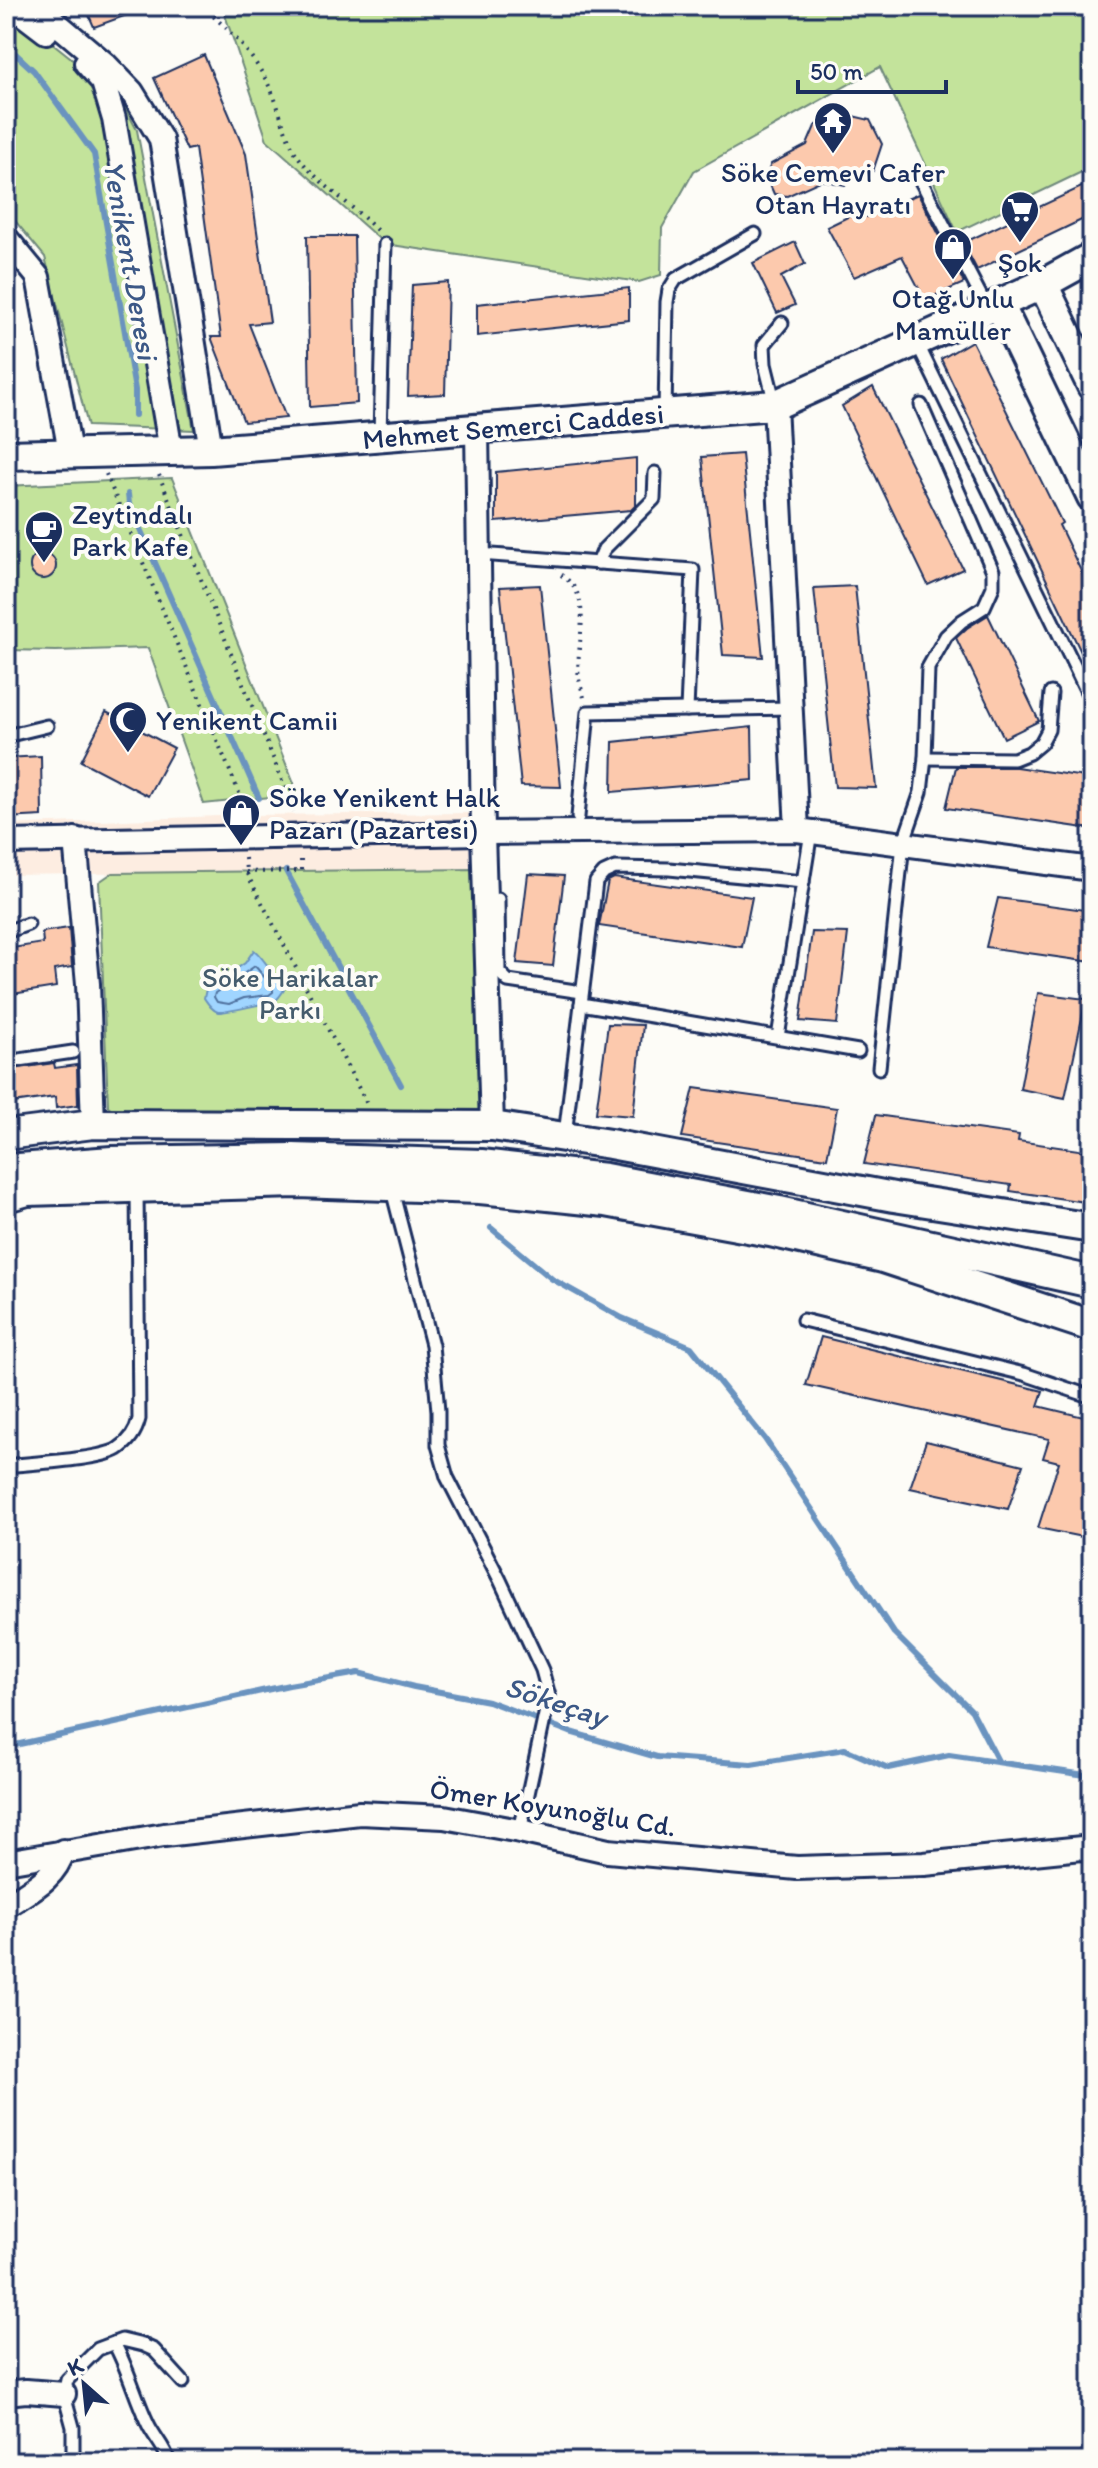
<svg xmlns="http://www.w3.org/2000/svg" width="1098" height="2468" viewBox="0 0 1098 2468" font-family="Itim,sans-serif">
<rect width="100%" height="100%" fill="#fdfcf7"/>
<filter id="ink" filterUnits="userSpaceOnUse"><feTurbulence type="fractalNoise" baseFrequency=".0125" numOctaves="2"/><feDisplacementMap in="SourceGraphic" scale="16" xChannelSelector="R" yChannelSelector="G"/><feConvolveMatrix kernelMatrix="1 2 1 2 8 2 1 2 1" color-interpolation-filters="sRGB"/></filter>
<g filter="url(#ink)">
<polygon fill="#fdede1" points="473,813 477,869 6,875 6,825 242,815"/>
<g fill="#c3e39b" stroke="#6f897c" stroke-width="2">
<polygon points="6,6 119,96 137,130 194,430 88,426 45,257 6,210"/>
<polygon points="222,6 1092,6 1092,167 957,232 880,67 694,171 662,228 661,275 639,282 385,244 267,140"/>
<polygon points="172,478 298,794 204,804 148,648 56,651 6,650 6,486"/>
<polygon points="477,869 480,1113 123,1116 108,1106 99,882 112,873"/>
</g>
<path fill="#a0d5ff" stroke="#6b93bf" stroke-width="2" d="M254,950C260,954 280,982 284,990C282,993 279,998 276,1000C274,1002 222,1013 218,1012C212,1010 208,1004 204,998L206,989L245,963Z"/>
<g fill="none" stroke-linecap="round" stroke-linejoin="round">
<polygon stroke="#50719e" stroke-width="2" points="255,966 273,987 273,992 269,995 244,998 229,1004 217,1002 214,997 215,993"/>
<g stroke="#6b93bf" stroke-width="6">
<polyline points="6,45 34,71 94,154 135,390 135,415"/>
<polyline points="128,494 129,504 259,798"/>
<polyline points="286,871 401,1085"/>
<polyline points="491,1228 552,1279 622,1318 691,1347 765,1439 894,1633 972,1711 998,1761"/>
<polyline points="6,1747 289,1685 359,1673 414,1687 488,1701 570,1732 657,1757 751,1764 845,1749 888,1768 949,1755 1092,1776"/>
</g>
</g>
<g fill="#fcc9ad" stroke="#1b2f5e" stroke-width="2">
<polygon points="85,6 146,6 146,8 94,27"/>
<polygon points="204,55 246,154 270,322 249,324 286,418 244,422 211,337 221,337 195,148 187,150 154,78"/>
<polygon points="840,113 870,120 882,144 873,171 845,185 822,180 787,196 774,194 766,176 771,164 807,145 815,126"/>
<polygon points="1092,182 1092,215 977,270 963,243"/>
<polygon points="918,194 964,283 925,300 902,256 854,277 827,227 864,209 867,217"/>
<polygon points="307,236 354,236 357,403 310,407"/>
<polygon points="795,242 805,264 781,277 795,305 777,313 753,263"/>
<polygon points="448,282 445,394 408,396 412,285"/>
<polygon points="629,288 629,320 477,336 477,304"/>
<polygon points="972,341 1062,523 1059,525 1092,594 1092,675 941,359"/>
<polygon points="873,387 963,569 928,585 842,406"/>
<polygon points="742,454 763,657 723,655 702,457"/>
<polygon points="636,458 636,505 631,510 496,522 496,472"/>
<circle cx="43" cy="566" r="13"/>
<polygon points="540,585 561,787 521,786 500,587"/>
<polygon points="855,586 876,788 835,787 814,588"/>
<polygon points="988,615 1039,721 1004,738 956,638 967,628"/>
<polygon points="106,712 174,748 148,796 81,761"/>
<polygon points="752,727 753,780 612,792 613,742"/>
<polygon points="41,756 42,816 6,818 6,758"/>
<polygon points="956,767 1016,767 1092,778 1092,829 946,808"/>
<polygon points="528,874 564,876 553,966 517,963"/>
<polygon points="614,878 752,897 742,947 599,926 608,881"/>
<polygon points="998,898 1092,911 1092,962 986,947"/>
<polygon points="69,928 72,967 54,970 56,987 6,995 6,949 43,943 42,932"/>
<polygon points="812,932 848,933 837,1024 800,1021"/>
<polygon points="1038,993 1086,999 1065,1098 1020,1089"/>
<polygon points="608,1024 643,1025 633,1116 596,1113"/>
<polygon points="54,1063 55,1068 77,1065 78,1105 56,1108 55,1097 6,1104 6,1070"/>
<polygon points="694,1088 837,1108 827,1158 682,1137"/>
<polygon points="876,1115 1019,1135 1018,1141 1092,1152 1092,1203 1010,1191 1011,1185 864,1164"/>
<polygon points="821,1337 1043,1391 1038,1406 1092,1419 1092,1539 1038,1528 1059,1462 1043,1458 1049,1439 806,1385"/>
<polygon points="926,1441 1023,1465 1008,1509 910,1488"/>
</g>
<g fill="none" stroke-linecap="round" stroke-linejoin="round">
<g stroke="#1b2f5e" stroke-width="17">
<g id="service">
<polyline points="921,181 987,308"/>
<polyline points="6,268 21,257"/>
<polyline points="917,343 1092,702"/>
<polyline points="775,404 765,364 764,345 782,323"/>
<polyline points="665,413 667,302 669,290 676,279 755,234"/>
<polyline points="380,435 385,244"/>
<polyline points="479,554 693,570 687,710"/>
<polyline points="598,563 604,549 654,499 655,473"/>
<polyline points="6,736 47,726"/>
<polyline points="925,758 1014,759 1029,753 1041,743 1048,730 1051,693"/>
<polyline points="578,817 588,712 790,708"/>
<polyline points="498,899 499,972 508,981 582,992"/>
<polyline points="6,932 28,924"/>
<polyline points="581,1004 858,1051"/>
<polyline points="778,1037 811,832"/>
<polyline points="6,1062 73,1052"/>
<polyline points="879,1068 903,844 921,792 925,758 928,668 946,636 962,621 984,607 993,587 993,571 921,405"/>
<polyline points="565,1135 596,882 604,873 615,868 669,869 803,882"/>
<polyline points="391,1186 432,1345 438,1411 438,1445 447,1477 500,1580 542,1670 549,1696 520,1831"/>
<polyline points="803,1320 1024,1374 1092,1397"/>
<path d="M6,1466C30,1463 100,1460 118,1449C129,1442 136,1431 139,1419L137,1188"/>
<path d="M114,2343C128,2368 135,2397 148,2424C154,2437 165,2447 169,2462"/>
<polyline points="73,2456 73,2427 64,2394 67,2380 98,2349 122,2340 143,2345 154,2350 183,2382"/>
</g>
</g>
<g stroke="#1b2f5e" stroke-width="28">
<g id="minor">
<polyline points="12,6 46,32"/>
<polyline points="36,6 105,64 132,92 161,139 211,450"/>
<polyline points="86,63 103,82 114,119 171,451"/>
<polyline points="6,238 38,277 70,452"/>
<polyline points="775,405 797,830"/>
<polyline points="477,429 483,833 492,1126"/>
<polyline points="75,839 88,984 93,1124"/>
<polyline points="6,842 483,833 797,830 1092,869"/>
<polyline points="6,1862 164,1835 360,1813 444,1817 520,1831 608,1851 797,1868 924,1864 1092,1847"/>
<path d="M6,1906C30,1890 55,1879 63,1851"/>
<polyline points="6,2393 26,2391 64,2394"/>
</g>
</g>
<g stroke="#1b2f5e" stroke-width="34">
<g id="tertiary">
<polyline points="1043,284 1092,386"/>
<polyline points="999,304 1092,497"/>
<polyline points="6,455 211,450 775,405 1043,284 1092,257"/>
<polyline points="6,1135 93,1124 492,1126 610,1144 894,1197 1092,1228"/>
</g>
</g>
<g stroke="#1b2f5e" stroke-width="36">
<g id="secondary">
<polyline points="6,1170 112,1162 293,1159 481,1165 605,1179 779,1212 1092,1282"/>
<polyline points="6,1196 27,1190 297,1182 480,1188 606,1201 770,1231 883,1257 1092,1326"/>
</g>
</g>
<g stroke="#1b2f5e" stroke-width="4" stroke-dasharray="2 6" stroke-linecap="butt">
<path d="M201,6C231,30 256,57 272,92C280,110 284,132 294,150C311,180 356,206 379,233"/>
<polyline points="106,474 242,800 243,818"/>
<polyline points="159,475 288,795 294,816"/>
<path d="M561,575C597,597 574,645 579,679C580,685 583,692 584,698"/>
<polyline points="245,858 246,872 367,1104"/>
<polyline points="246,872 301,871 301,856"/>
</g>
<use href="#service" stroke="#fdfcf7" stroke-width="11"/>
<use href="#minor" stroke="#fdfcf7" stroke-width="22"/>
<use href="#tertiary" stroke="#fdfcf7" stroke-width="28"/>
<use href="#secondary" stroke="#fdfcf7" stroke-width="30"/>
</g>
</g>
<defs>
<g id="temple-pin" transform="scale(2)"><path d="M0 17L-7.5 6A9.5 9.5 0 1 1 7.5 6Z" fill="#1b2f5e" stroke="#fdfcf7"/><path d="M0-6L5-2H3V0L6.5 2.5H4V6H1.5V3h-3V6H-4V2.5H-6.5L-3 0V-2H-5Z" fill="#fff"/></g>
<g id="supermarket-pin" transform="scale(2)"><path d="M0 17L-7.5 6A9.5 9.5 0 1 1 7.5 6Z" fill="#1b2f5e" stroke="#fdfcf7"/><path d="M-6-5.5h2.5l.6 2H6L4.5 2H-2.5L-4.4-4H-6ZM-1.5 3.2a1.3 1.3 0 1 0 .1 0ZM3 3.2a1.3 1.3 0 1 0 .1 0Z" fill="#fff"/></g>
<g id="shop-pin" transform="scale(2)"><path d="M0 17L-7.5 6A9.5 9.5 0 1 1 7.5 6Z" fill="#1b2f5e" stroke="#fdfcf7"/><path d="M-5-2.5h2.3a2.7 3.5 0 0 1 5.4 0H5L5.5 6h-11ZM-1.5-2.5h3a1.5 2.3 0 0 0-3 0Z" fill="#fff"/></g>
<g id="cafe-pin" transform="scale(2)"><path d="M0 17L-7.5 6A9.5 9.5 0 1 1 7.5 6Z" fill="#1b2f5e" stroke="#fdfcf7"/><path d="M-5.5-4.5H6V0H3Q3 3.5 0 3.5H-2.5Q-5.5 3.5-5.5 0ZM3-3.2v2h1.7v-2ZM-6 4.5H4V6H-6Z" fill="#fff"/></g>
<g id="mosque-pin" transform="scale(2)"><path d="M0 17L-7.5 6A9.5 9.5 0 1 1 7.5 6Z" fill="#1b2f5e" stroke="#fdfcf7"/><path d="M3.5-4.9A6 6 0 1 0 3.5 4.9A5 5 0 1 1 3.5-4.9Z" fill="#fff"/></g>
</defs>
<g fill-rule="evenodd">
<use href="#temple-pin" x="833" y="121"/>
<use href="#supermarket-pin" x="1020" y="210"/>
<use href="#shop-pin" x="953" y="247"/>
<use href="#cafe-pin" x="44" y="530"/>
<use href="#mosque-pin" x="128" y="720"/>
<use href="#shop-pin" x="241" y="813"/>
</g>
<g text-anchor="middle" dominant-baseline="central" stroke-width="8" stroke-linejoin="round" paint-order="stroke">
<g font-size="28" fill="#1b2f5e" stroke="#fdfcf7">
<text x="833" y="172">Söke Cemevi Cafer<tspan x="833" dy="32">Otan Hayratı</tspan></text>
<text x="1020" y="262">Şok</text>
<text x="953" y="298">Otağ Unlu<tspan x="953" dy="32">Mamüller</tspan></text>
<text x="72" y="514" text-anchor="start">Zeytindalı<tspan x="72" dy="32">Park Kafe</tspan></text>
<text x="156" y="720" text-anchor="start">Yenikent Camii</text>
<text x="269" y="797" text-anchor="start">Söke Yenikent Halk<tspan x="269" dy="32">Pazarı (Pazartesi)</tspan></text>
</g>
<g font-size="28" fill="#1b2f5e" stroke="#fdfcf7">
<text transform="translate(513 426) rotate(-5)">Mehmet Semerci Caddesi</text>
<text transform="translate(553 1807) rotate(9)">Ömer Koyunoğlu Cd.</text>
</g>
<g font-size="28" fill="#455c6d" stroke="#fdfcf7">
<text x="290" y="977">Söke Harikalar<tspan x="290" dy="32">Parkı</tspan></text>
</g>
<g font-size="30" font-style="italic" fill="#3c5886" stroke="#fdfcf7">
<text transform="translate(131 260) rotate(80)">Yenikent Deresi</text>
<text transform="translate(556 1701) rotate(18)">Sökeçay</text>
</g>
</g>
<rect width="1098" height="2468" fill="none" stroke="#fdfcf7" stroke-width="32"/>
<rect x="16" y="16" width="1066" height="2436" fill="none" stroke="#1b2f5e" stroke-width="3" filter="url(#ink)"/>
<g transform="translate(84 2384) rotate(333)" stroke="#fdfcf7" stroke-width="6" paint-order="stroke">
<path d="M0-6L14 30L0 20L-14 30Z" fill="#1b2f5e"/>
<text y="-12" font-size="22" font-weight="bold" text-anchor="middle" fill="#1b2f5e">K</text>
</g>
<path d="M798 80v12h148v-12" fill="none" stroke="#1b2f5e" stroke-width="4"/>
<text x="810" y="80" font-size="24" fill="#1b2f5e" stroke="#fdfcf7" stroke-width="6" paint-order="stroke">50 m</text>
</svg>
